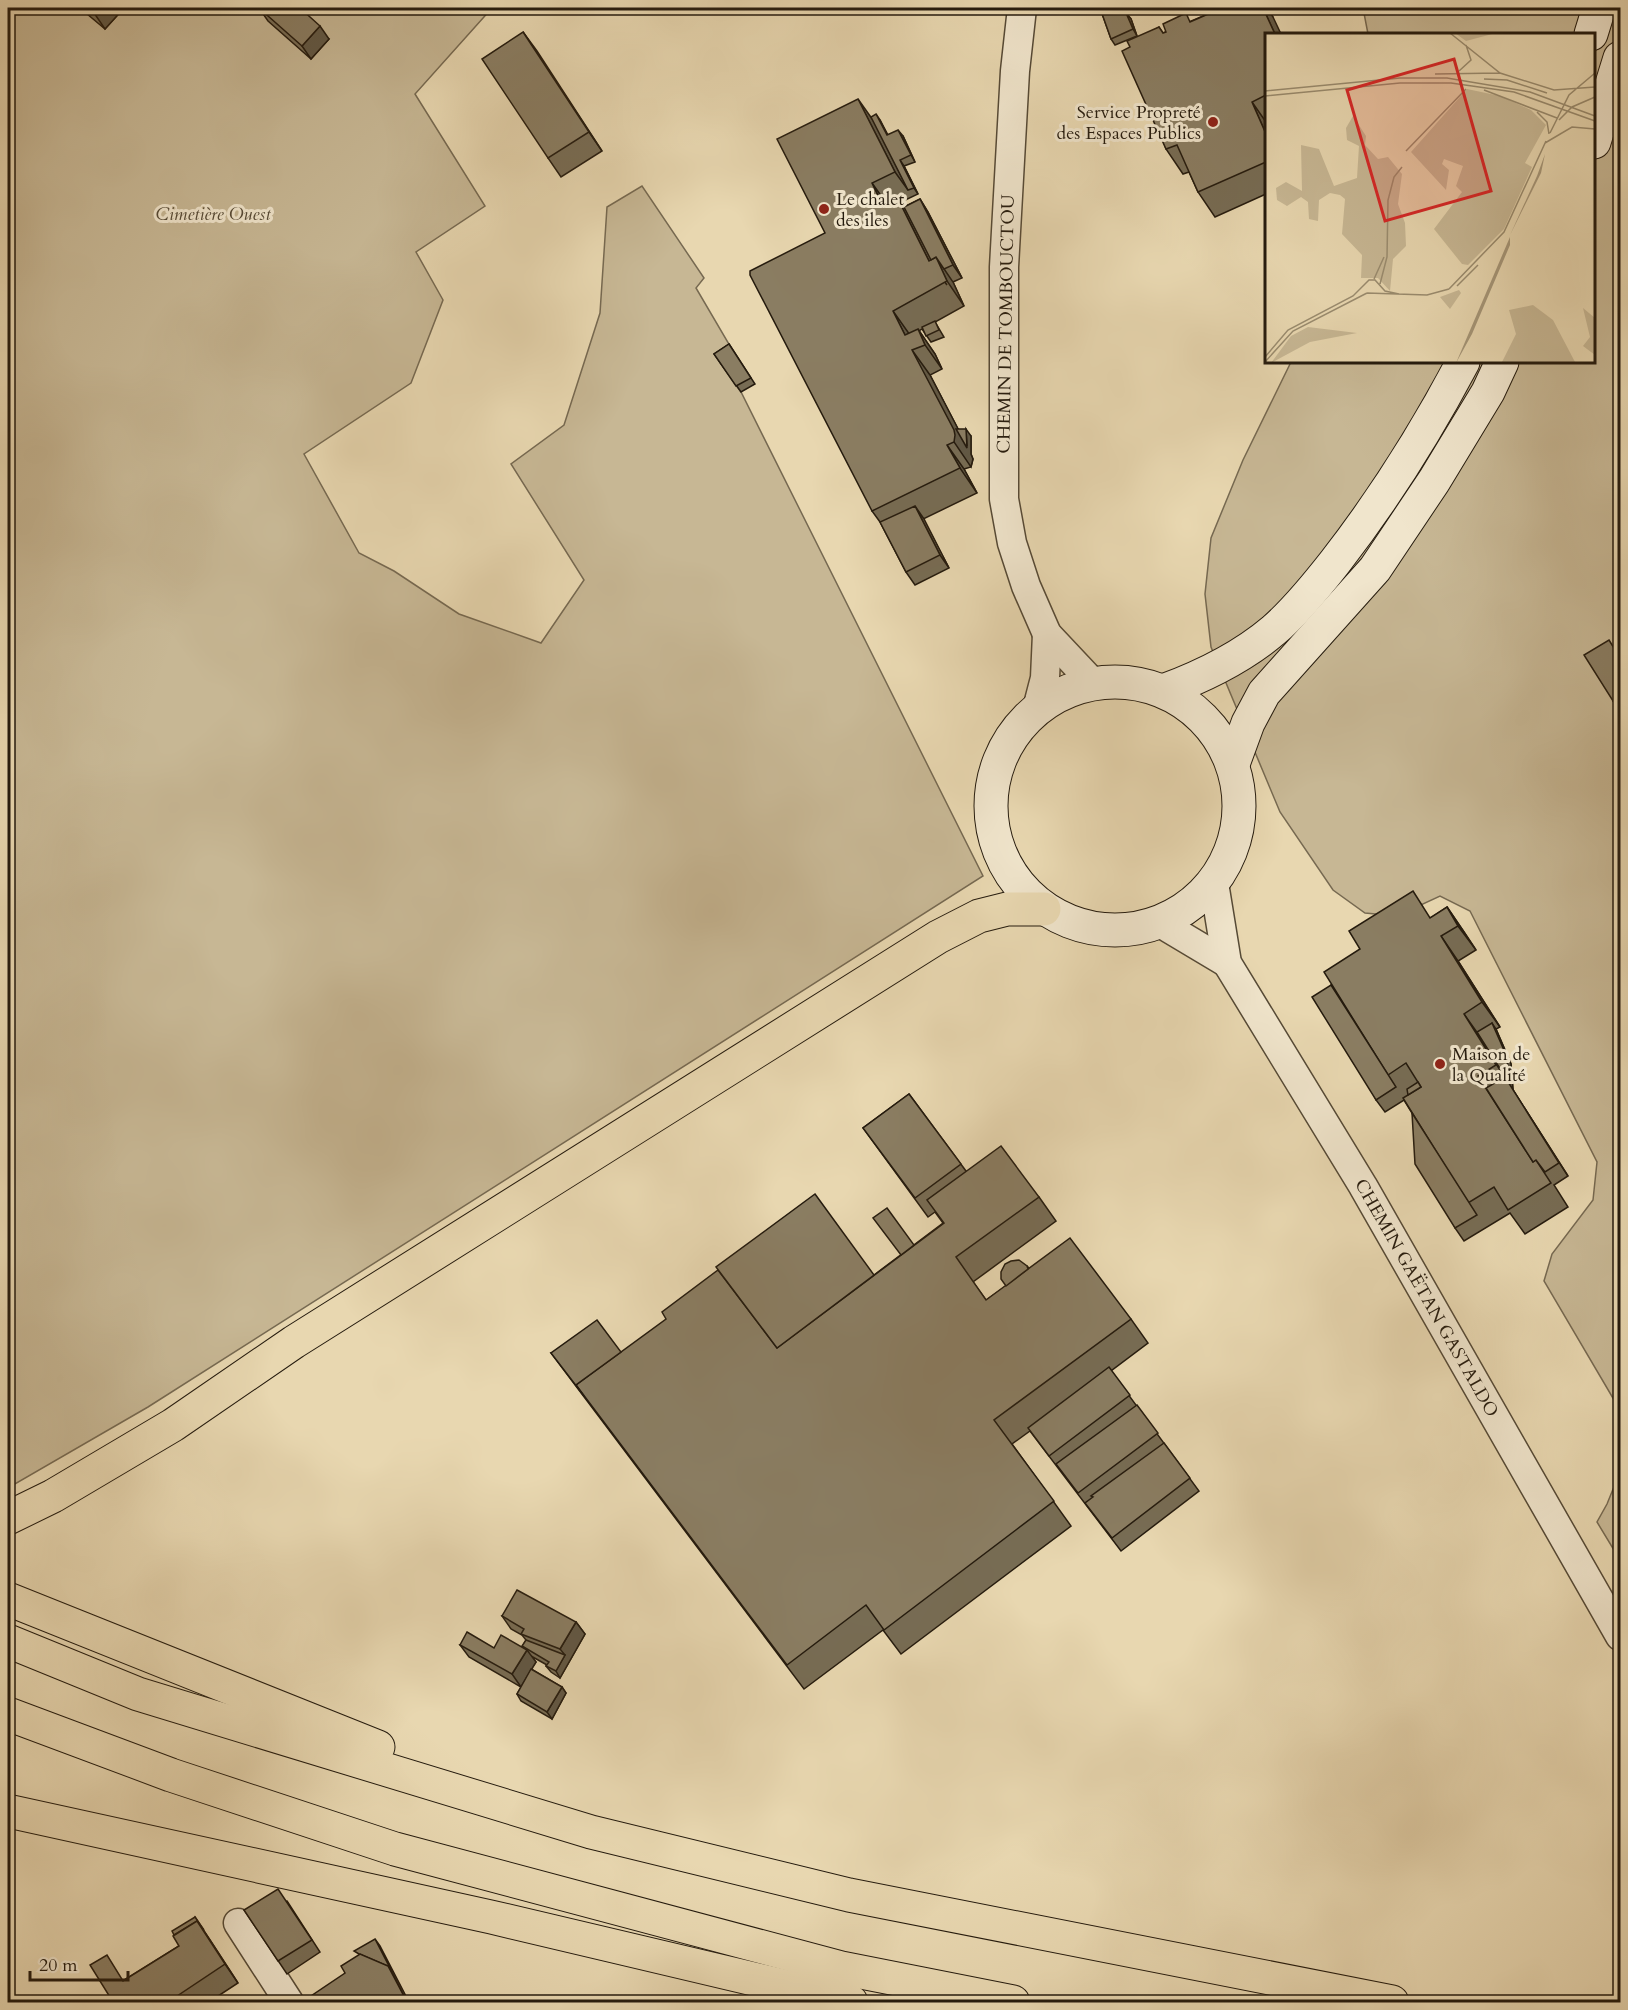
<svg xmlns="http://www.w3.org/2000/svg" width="1628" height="2010" viewBox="0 0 1628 2010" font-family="Cardo,serif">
<rect width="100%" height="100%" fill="#e8d7b0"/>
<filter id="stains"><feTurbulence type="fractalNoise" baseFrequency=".00333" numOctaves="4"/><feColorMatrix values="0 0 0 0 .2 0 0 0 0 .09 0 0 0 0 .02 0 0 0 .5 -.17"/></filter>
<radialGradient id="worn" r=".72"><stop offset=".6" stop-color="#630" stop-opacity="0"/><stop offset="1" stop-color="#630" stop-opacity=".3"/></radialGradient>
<g fill="#c7b794" stroke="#766951" stroke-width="1.5">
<polygon points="8,8 492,8 415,94 485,206 416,252 443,300 411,383 304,454 359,553 394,571 459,614 541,643 584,580 511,464 564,425 600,313 607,207 642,186 704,278 696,288 733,351 719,361 741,392 983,876 148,1407 8,1488"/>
<polygon points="1363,8 1620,8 1620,1415 1620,1410 1544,1281 1552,1254 1593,1200 1597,1162 1470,911 1440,896 1397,916 1365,913 1333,890 1280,812 1211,647 1205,594 1211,538 1243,460 1291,362 1594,362 1594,34 1368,34"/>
<polygon points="1620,1472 1620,1560 1597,1522 1607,1504"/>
</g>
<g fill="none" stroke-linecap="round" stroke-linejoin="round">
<g stroke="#564a36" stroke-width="31">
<g id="street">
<polyline points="1022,8 1015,71 1004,267 1004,499 1012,543 1026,586 1047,634 1094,684"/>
<polyline points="1037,709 1045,678 1047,634"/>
<path id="s1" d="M1214,883L1227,963L1363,1186L1620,1636"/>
<polyline points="1160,923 1227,963"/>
<polyline points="238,1923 289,2002"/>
</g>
</g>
<g stroke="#251b0e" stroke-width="35">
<g id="secondary">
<polyline points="1591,34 1599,8"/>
<polyline points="1594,142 1620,58"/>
<circle cx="1115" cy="806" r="124"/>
<path d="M1163,691C1204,676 1241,658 1274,630C1297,610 1317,585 1335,562C1384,499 1426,432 1463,362"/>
<polyline points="1233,764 1248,723 1264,693 1375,569 1434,481 1488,392 1502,362"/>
</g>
</g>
<g stroke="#251b0e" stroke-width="35">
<g id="highway">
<polyline points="8,1518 53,1496 173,1425 294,1342 938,937 979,916 1007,909 1044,909"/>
<polyline points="8,1599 378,1747"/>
<polyline points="8,1641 138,1694 591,1832 849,1895 1392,2002"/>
<polyline points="8,1714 171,1775 395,1849 841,1968 1013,2002"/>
<polyline points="8,1811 491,1917 851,2002"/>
</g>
</g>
<use href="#street" stroke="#f0e5cc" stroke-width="28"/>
<use href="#secondary" stroke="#f0e5cc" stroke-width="33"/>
<use href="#highway" stroke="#e8d7b0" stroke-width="33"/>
</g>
<g fill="#776c54" stroke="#251b0e" stroke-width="1.5">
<polygon points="80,8 124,8 105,29"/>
<polygon points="259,8 329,39 311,59 268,21"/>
<polygon points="1100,8 1123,8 1125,13 1126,13 1131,19 1137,36 1115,45 1111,39"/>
<polygon points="1222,8 1267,8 1273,17 1266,34 1266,194 1215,217 1198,192 1189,172 1183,174 1166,149 1130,47 1159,27 1163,33"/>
<polygon points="523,32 602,151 561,177 548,158"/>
<polygon points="871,117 880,120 888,135 903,136 915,162 904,166 918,194 901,202 904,207 920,199 928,212 962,278 953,282 964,306 935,322 944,337 931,342 922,329 919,331 935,354 942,369 930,375 958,429 971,436 971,454 973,459 971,467 964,469 977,493 923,519 949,568 915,585 906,572 880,522 872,511 825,233"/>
<polygon points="729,344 755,384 741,392 714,354"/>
<polygon points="1620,657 1620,712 1613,701"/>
<polygon points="1447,907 1464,932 1476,950 1458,961 1500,1027 1496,1029 1511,1064 1513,1090 1568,1176 1554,1185 1568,1207 1525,1234 1510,1213 1464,1241 1455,1228 1412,1113 1404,1100 1385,1112 1376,1100 1331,985"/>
<polygon points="909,1094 966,1171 1039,1197 1056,1221 973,1282 986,1300 1006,1286 1027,1266 1029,1268 1131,1319 1148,1343 1111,1371 1199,1491 1121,1551 1030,1431 1012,1444 1071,1526 901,1654 883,1630 804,1689 551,1353 621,1352 874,1275 943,1223 935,1212 928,1217 863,1128"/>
<polygon points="502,1616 576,1622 585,1634 560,1678 551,1672 546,1666 547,1665 531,1656 536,1662 531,1669 562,1687 566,1693 552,1719 521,1701 517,1694 521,1687 469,1657 460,1645 494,1648 522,1647 526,1640 522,1635 511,1629"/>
<polygon points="287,1901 320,1952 287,1974 244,1910"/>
<polygon points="195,1917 238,1983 209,2002 113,2002 124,1980 179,1946"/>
</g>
<g fill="#615845" stroke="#251b0e" stroke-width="1.5">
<polygon points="95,8 124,8 105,29 92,10"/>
<polygon points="1263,8 1267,8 1273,17 1281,34 1275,34"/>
<polygon points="1126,13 1131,19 1137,36 1133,29"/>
<polygon points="320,26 329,39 311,59 302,46"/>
<polygon points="523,32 537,51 602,151 589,132"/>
<polygon points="858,99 875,123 908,190 895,172"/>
<polygon points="1252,102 1266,122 1266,134"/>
<polygon points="876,114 880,120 891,142 887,135"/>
<polygon points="898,130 903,136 915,162 911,155"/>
<polygon points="900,160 904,166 918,194 914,188"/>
<polygon points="872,183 889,207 881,202"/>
<polygon points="896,195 913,220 938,272 947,285 929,261"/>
<polygon points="920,199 928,212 962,278 953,265"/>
<polygon points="936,257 953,282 964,306 947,281"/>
<polygon points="893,311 910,335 905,335"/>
<polygon points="918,329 935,354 942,369 925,345"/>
<polygon points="912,350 930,375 967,446 966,429 971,436 971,454 973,459 971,467 954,442"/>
<polygon points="947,445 964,469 977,493 960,468"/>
<polygon points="915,506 924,519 949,568 940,555"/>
<polygon points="1447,907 1464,932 1476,950 1458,926"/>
<polygon points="1441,936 1458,961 1500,1027 1482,1002"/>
<polygon points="1464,1014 1481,1038 1492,1023 1496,1029 1511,1064 1513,1090 1568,1176"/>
<polygon points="576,1622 585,1634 560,1678 556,1671 565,1655 560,1649"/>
<polygon points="527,1650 536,1662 521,1687 512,1674"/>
<polygon points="562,1687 566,1693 552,1719 547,1712"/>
<polygon points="197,1921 210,1940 238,1983 225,1964"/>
<polygon points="375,1939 380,1946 409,2002 407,2002"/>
</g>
<g fill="#8a7d62" stroke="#251b0e" stroke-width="1.5">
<polygon points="259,8 300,8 320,26 302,46"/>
<polygon points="1100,8 1121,8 1123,14 1126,13 1133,29 1111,39"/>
<polygon points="1222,8 1263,8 1275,34 1266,34 1266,95 1252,102 1266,134 1266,162 1198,192 1177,145 1166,149 1122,51 1130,47 1127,41 1159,27 1163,33 1166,32 1163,24 1186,13 1190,22"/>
<polygon points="523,32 589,132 548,158 482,59"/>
<polygon points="858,99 895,172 872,183 881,202 896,195 929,261 936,257 947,281 893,311 905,335 918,329 925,345 912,350 954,430 955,435 954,442 947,445 960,468 872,511 750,275 750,271 825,233 777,139"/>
<polygon points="876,114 887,135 898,130 911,155 900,160 914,188 908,190 871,117"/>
<polygon points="920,199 953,265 944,269 936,257 931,260 904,207"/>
<polygon points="935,321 939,330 926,336 922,327"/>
<polygon points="729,344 751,378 736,386 714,354"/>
<polygon points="956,429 966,429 967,448"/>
<polygon points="915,506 940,555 906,572 880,522"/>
<polygon points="1609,640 1620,658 1620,696 1613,701 1584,655"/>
<polygon points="1413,891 1430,918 1447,907 1458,926 1441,936 1482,1002 1464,1014 1496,1065 1478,1076 1533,1162 1536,1160 1551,1183 1508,1210 1494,1187 1468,1203 1403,1098 1421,1087 1406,1063 1388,1075 1324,972 1360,949 1349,931"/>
<polygon points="1331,985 1396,1087 1376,1100 1312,997"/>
<polygon points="1492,1023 1507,1057 1509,1083 1477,1032"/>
<polygon points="1505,1077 1559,1163 1545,1172 1536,1160 1533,1162 1486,1088"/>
<polygon points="1418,1082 1421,1087 1408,1095 1407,1089"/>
<polygon points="909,1094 961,1164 915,1198 863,1128"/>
<polygon points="1412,1113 1477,1215 1455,1228 1415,1164"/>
<polygon points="1001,1146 1039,1197 956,1257 986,1300 1070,1238 1131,1319 994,1420 1054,1501 884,1630 866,1605 787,1665 576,1385 666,1319 662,1312 718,1270 777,1348 944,1223 927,1200"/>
<polygon points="815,1194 874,1275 777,1348 716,1267"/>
<polygon points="887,1208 914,1245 901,1255 873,1218"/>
<polygon points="1019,1260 1027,1266 1028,1269 1006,1286 1001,1279 1001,1272 1005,1264 1011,1261"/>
<polygon points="597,1320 621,1352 576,1385 584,1396 551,1353"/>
<polygon points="1109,1367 1130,1395 1049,1456 1028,1428"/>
<polygon points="1137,1405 1158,1433 1078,1493 1056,1464"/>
<polygon points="1164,1443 1190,1478 1112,1538 1085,1503 1093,1497 1091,1496"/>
<polygon points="517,1590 576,1622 560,1649 521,1634 524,1629 502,1616"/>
<polygon points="467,1632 494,1648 501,1635 527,1650 512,1674 460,1645"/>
<polygon points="526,1640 565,1655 556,1671 546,1666 549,1662 522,1646"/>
<polygon points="531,1669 562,1687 547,1712 517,1694"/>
<polygon points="278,1889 312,1940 278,1961 244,1910"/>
<polygon points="195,1917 204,1930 197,1921 174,1935 172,1931"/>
<polygon points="197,1921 225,1964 168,2002 113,2002 90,1965 107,1955 123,1981 179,1946 173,1936"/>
<polygon points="375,1939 392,1972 388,1966 359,1954 354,1951"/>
<polygon points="360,1954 388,1966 407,2002 302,2002 345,1973 341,1966"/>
<polygon points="476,1996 481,2002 468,2002"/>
</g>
<g fill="#8f2418" stroke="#f0e5cc" stroke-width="2">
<circle cx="1213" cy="122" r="6"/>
<circle cx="824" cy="209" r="6"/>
<circle cx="1440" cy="1064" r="6"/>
</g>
<g text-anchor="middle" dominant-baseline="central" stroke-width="6" stroke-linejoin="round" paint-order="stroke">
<g font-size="18" fill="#251b0e" stroke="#f0e5cc" text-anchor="start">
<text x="1201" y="112" text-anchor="end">Service Propreté<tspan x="1201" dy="21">des Espaces Publics</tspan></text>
<text x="836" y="199">Le chalet<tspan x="836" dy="21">des iles</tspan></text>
<text x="1452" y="1054">Maison de<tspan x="1452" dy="21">la Qualité</tspan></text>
</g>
<g font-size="18" font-style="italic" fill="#564a36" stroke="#f0e5cc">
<text x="213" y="214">Cimetière Ouest</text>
</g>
<g font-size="18" fill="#251b0e" stroke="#f0e5cc">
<text transform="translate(1006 324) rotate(-89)">CHEMIN DE TOMBOUCTOU</text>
<text stroke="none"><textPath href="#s1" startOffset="471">CHEMIN GAËTAN GASTALDO</textPath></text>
</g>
</g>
<g transform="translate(1265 33)">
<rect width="330" height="330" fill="#e8d7b0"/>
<path d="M190,0H231L201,8ZM202,56L235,63L266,77L281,92L260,130L267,134L239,196L203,232L197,231L169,196L197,159L191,153L198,133L179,126L177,131L184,137L181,157L146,119ZM88,83L101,103L100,112L113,126L123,124L137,141L133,171L140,190L141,213L128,226L125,258L113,245H96L97,222L77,201L80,166L75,162L65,160L54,167L53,188L44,186L43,169L36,164L22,173L12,167L11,155L21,149L37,158L36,112L54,116L69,153L92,145L94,113L82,107L81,95ZM194,257L196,260L185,276L175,264ZM268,272L288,287L310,329L317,330L237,329L251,301L244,277ZM318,275L330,285V322L318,313L325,304ZM43,294L92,300L45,309L6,330L26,303Z" fill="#c7b794"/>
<path d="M280,121L276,140L245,202L272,143ZM245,204V212L207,301L191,330Z" fill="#a69779"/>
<path fill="none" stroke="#9a8c6f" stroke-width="1.5" d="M185,0L235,40L289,57L330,54M194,38L206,27L201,12M170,41L235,40M219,46L242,47L282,60M219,57L292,85M0,58L135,45H182L265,59L330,83M0,63L135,50H186L249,59L330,88M272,79L282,89L284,101M294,87L307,74L330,64M285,100L304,62L330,40M280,110L307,94L330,96M141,118L201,56M109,246L119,224M115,251L122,224L123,167L129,144L137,134M192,253L213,232M184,256L239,199L281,108M102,260L162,262L184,256M0,324L23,297L88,263L104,247H110L120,258L134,261M0,329L28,298L102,260"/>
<path fill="#d62828" fill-opacity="0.15" stroke="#d62828" stroke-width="3" d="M189,26L226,158L120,188L82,57Z"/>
<rect width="330" height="330" fill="none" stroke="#251b0e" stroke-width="3"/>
</g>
<rect width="1628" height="2010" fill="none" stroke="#e8d7b0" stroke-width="30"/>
<rect x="9" y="9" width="1610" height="1992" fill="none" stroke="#251b0e" stroke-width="3"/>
<rect x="15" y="15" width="1598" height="1980" fill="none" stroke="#251b0e" stroke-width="1.5"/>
<path d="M30 1971v9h98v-9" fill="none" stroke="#251b0e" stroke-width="3"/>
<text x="39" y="1971" font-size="18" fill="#251b0e" stroke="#f0e5cc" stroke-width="4.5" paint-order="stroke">20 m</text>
<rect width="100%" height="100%" filter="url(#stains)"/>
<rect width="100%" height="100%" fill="url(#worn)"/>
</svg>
